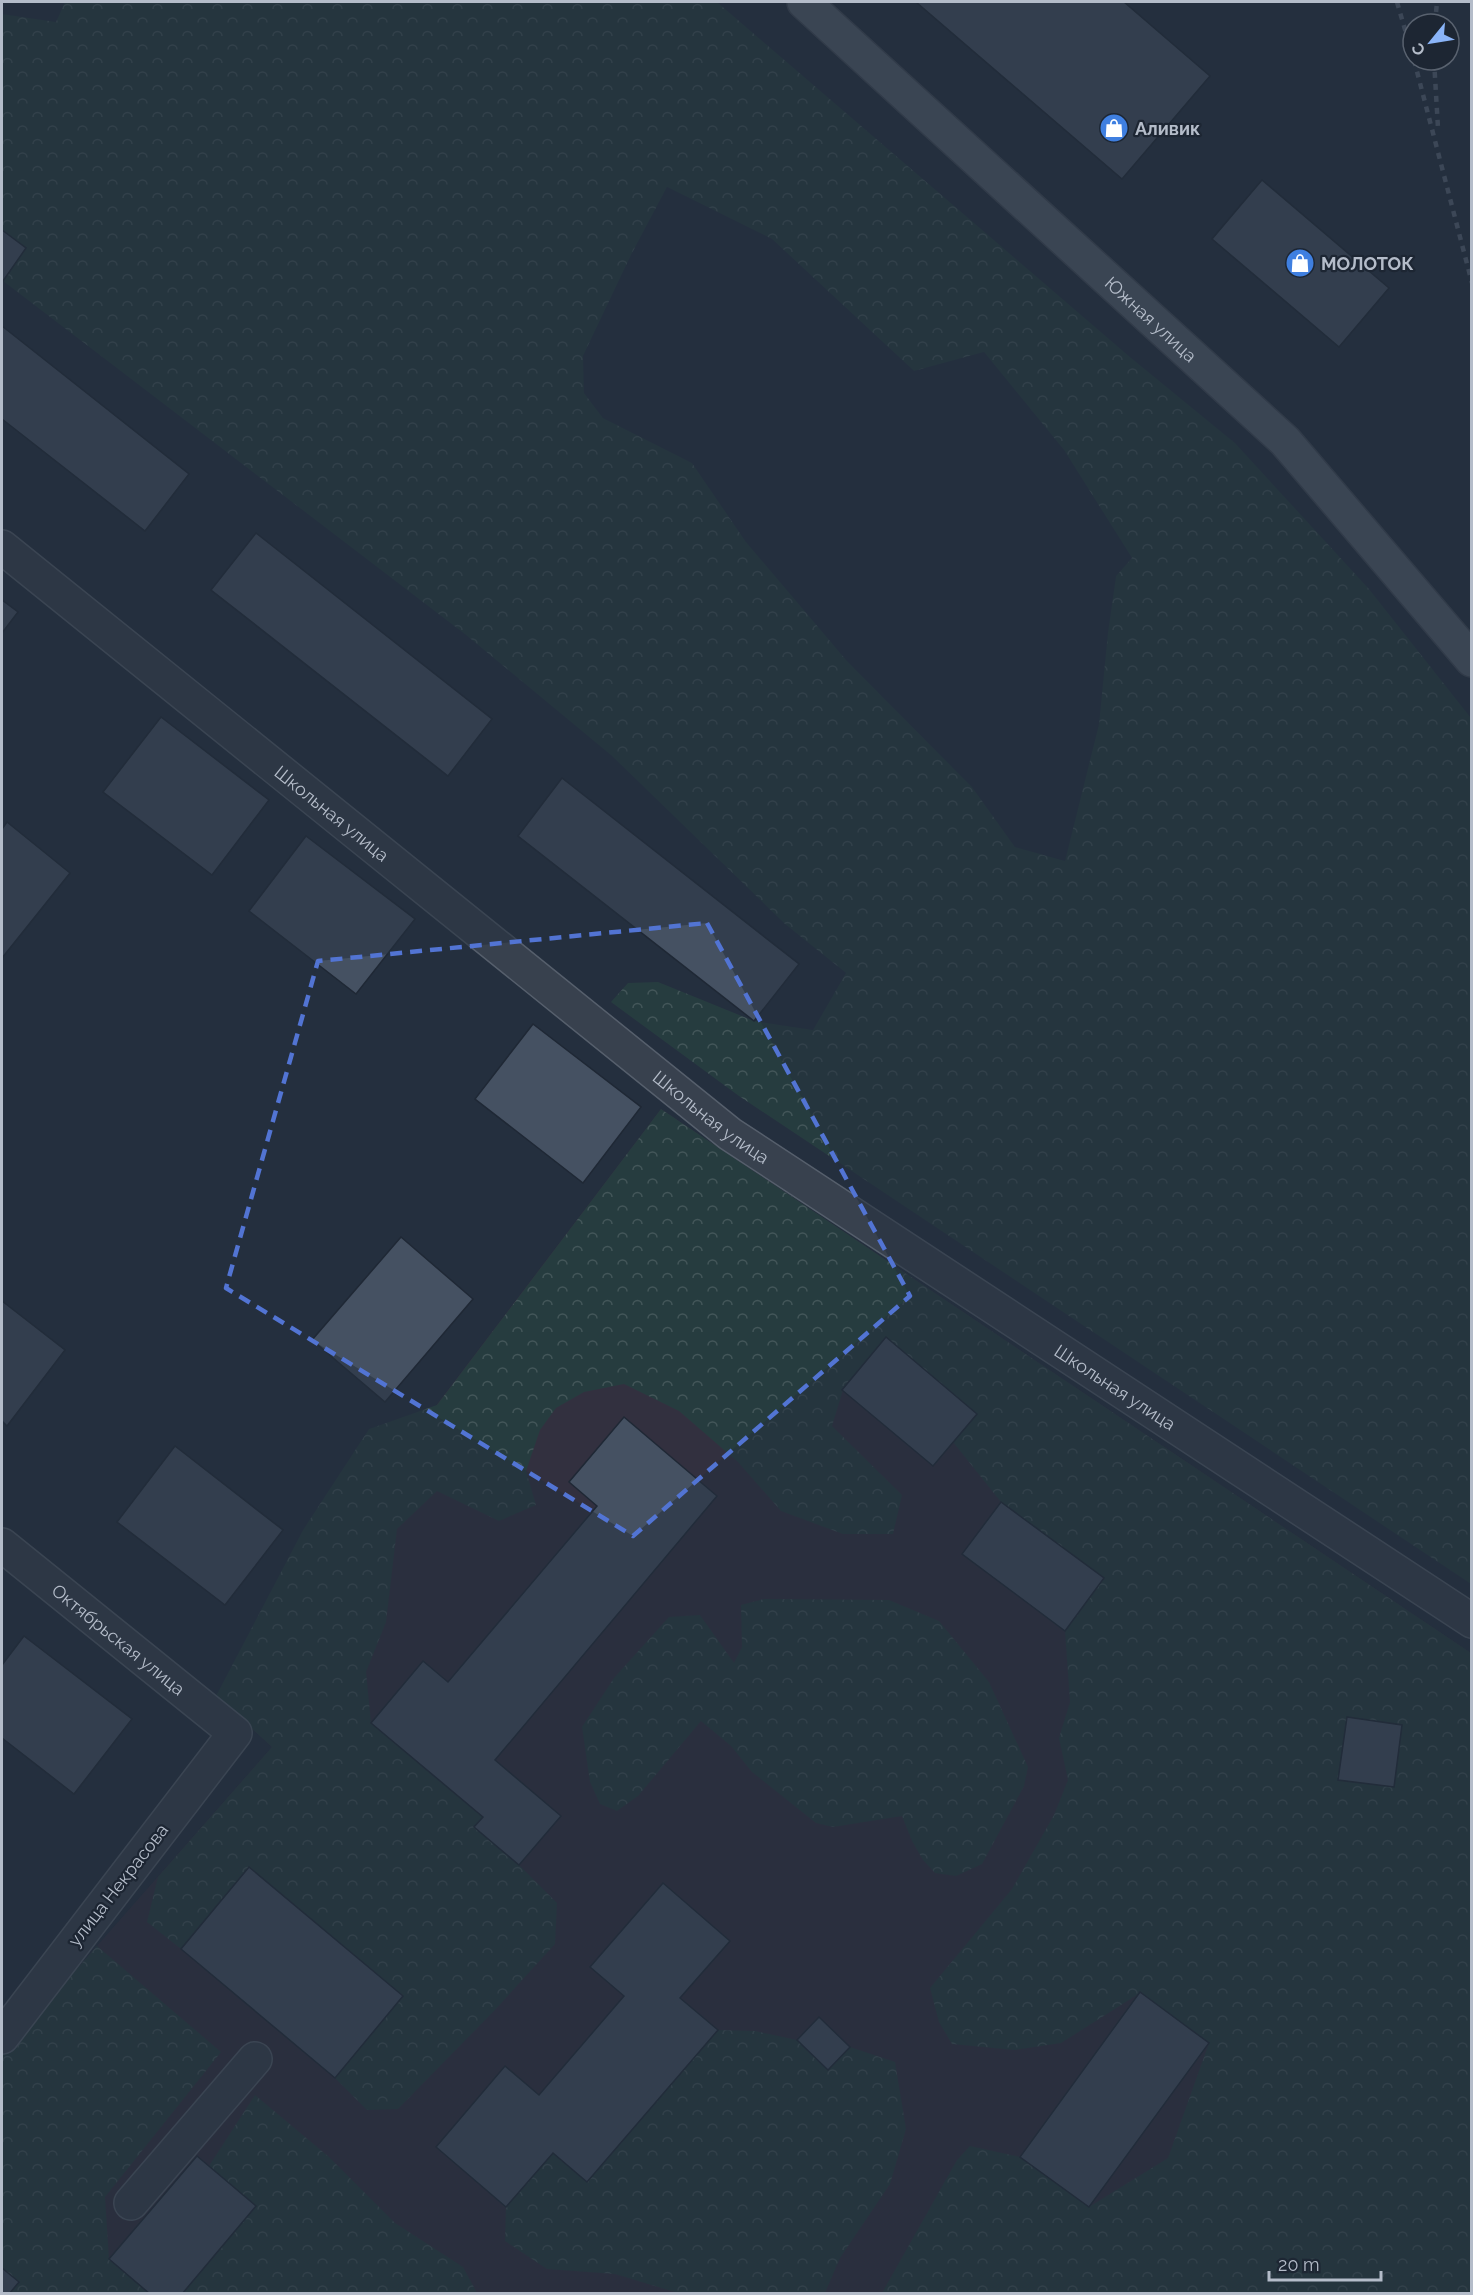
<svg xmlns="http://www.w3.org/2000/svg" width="1473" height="2295" viewBox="0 0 1473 2295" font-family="Raleway,sans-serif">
<defs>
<pattern id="forest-crowns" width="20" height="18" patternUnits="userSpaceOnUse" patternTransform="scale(1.5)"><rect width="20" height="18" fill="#263c3f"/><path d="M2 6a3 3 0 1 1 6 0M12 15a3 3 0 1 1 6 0" fill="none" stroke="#435659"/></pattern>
</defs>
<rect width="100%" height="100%" fill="#242f3e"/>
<polygon fill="#32303f" points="661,1109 1471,1653 1471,2293 2,2294 2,2054 272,1747 216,1696"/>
<g fill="url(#forest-crowns)" fill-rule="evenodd">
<path d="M65,2H717L1130,357L1235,443L1369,589L1471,718V1584L739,1096L611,1002L628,983L658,982L754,1021L813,1030L846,973L785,924L612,756L466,635L3,281L26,248L2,230V14L56,22ZM667,187L772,239L914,371L984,352L1064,450L1132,558L1116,576L1108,632L1099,724L1065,861L1015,847L972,787L847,661L746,542L692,463L603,418L584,393L583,356L631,255Z"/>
<polygon points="661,1109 1471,1653 1471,2293 882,2293 957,2160 970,2146 1020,2157 1089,2207 1168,2158 1209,2043 1140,1993 1061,2043 1014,2050 952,2044 939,2022 930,1988 1012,1889 1054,1815 1068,1780 1059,1738 1070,1702 1065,1631 1104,1578 1001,1502 953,1442 977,1414 886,1337 843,1390 832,1426 902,1495 893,1534 843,1534 781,1511 738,1462 679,1411 624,1384 584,1392 556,1408 540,1430 526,1471 536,1505 499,1521 437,1491 397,1529 386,1622 366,1672 371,1723 483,1817 475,1827 519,1865 557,1903 555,1944 494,2011 398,2109 367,2110 335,2078 403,1996 250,1868 181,1949 147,1922 158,1877 272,1747 216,1696 303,1530 369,1429 437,1405"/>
<polygon points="764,1599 889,1600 939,1621 989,1682 1028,1767 1024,1786 982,1864 956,1876 935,1873 923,1860 912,1841 902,1816 833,1827 816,1823 752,1772 731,1746 701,1721 638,1796 617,1811 600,1804 590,1782 582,1727 614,1678 669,1617 700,1615 734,1663 742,1647 741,1605"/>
<polygon points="97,1946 221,2052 105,2197 109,2259 150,2293 2,2294 2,2054"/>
<polygon points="718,2030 755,2031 797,2040 828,2070 850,2047 895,2062 906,2129 890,2184 840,2258 825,2293 678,2293 615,2274 547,2269 505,2241 506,2207 553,2153"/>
<polygon points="255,2095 329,2157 395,2223 463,2267 477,2293 182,2294 256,2206 209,2166"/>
</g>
<g fill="#455162" stroke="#1f2835" stroke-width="1.5">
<polygon points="916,2 1124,2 1210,76 1122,179"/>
<polygon points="1262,180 1389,288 1339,347 1212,239"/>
<polygon points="2,230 26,248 3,281 2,280"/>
<polygon points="2,326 189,474 145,531 2,419"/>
<polygon points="256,533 492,719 448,776 211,590"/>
<polygon points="2,600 18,612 2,633"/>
<polygon points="161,717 269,800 212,875 103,792"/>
<polygon points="562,778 799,964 754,1021 518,836"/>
<polygon points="7,822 70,873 2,958 2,829"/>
<polygon points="306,836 415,919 356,994 249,911"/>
<polygon points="533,1024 641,1107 583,1183 475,1099"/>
<polygon points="401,1237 473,1299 385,1402 312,1340"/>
<polygon points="2,1301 65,1350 7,1426 2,1421"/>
<polygon points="886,1337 977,1414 933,1466 842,1390"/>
<polygon points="624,1417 717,1496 495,1760 561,1816 519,1865 474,1827 483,1817 371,1723 423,1661 448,1682 597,1506 569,1482"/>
<polygon points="175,1446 283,1530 225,1605 117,1522"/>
<polygon points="1001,1502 1104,1578 1065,1631 962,1554"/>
<polygon points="24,1636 132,1719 74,1794 2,1738 2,1665"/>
<polygon points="1347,1717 1402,1725 1394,1787 1338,1780"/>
<polygon points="249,1867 403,1996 335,2078 181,1949"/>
<polygon points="663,1883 730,1941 680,1998 718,2030 587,2182 553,2153 506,2207 436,2147 505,2066 539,2095 624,1996 590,1967"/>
<polygon points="1140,1992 1209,2043 1089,2207 1020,2157"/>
<polygon points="819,2017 850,2047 828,2070 797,2040"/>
<polygon points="197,2156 256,2206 182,2294 150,2294 109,2259"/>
<polygon points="2,2268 19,2282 9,2294 2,2294"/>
</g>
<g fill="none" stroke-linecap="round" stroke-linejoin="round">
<g stroke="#565f6c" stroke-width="36">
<g id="minor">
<path id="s1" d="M2,547L730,1134L1472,1621"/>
<path id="s2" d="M2,1545L235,1733L2,2037"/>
<polyline points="131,2203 255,2059"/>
</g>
</g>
<g stroke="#414a57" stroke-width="36">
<g id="major">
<path id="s3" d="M804,2L1285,441L1472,660"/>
</g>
</g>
<use href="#minor" stroke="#38414e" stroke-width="33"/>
<use href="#major" stroke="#56606e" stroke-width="33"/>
<g stroke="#5a6575" stroke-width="4.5" stroke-dasharray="6 6" stroke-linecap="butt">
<polyline points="1397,2 1413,57"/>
<polyline points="1435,24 1437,2"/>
<polyline points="1414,60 1472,283"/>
<polyline points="1434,60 1438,128"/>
</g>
</g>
<path d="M0 0H1473V2295H0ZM707,923L910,1296L633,1536L226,1288L318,961Z" fill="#242f3e" fill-opacity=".55" fill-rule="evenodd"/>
<path fill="none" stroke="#5274d3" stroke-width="4.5" stroke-dasharray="12 8" stroke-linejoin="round" d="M707,923L910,1296L633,1536L226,1288L318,961Z"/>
<defs>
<g id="shop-disc" transform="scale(1.5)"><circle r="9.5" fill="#3f7fe0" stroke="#1d2633"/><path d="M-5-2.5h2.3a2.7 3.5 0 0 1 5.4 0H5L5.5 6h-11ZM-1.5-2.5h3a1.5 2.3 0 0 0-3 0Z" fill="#fff"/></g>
</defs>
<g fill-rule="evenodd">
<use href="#shop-disc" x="1114" y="128"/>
<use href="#shop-disc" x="1300" y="263"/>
</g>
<g text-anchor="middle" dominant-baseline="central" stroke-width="4.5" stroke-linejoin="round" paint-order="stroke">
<g font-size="18" font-weight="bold" fill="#b4bcc9" stroke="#1d2633" text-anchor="start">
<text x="1135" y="128">Аливик</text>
<text x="1321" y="263">МОЛОТОК</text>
</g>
<g font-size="18" fill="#b4bcc9" stroke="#1d2633">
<text stroke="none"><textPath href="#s3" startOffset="470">Южная улица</textPath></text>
<text stroke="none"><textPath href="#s1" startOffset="424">Школьная улица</textPath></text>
<text stroke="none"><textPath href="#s1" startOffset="910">Школьная улица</textPath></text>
<text stroke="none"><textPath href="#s1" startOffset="1396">Школьная улица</textPath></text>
<text stroke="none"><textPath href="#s2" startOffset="150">Октябрьская улица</textPath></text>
<text transform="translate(118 1885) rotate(-52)">улица Некрасова</text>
</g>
</g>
<rect width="1473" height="2295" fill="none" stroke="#b4bcc9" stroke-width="6"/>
<g transform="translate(1431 42) rotate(240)"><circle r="28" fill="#1d2633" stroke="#59626f" stroke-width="1.5"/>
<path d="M0-4.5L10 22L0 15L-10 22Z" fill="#8ab4f8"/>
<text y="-9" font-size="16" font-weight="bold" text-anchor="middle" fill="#b4bcc9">С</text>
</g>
<path d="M1269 2271v9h112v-9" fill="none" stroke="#b4bcc9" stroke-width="3"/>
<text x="1278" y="2271" font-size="18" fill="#b4bcc9" stroke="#1d2633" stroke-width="4.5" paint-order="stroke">20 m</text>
</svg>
